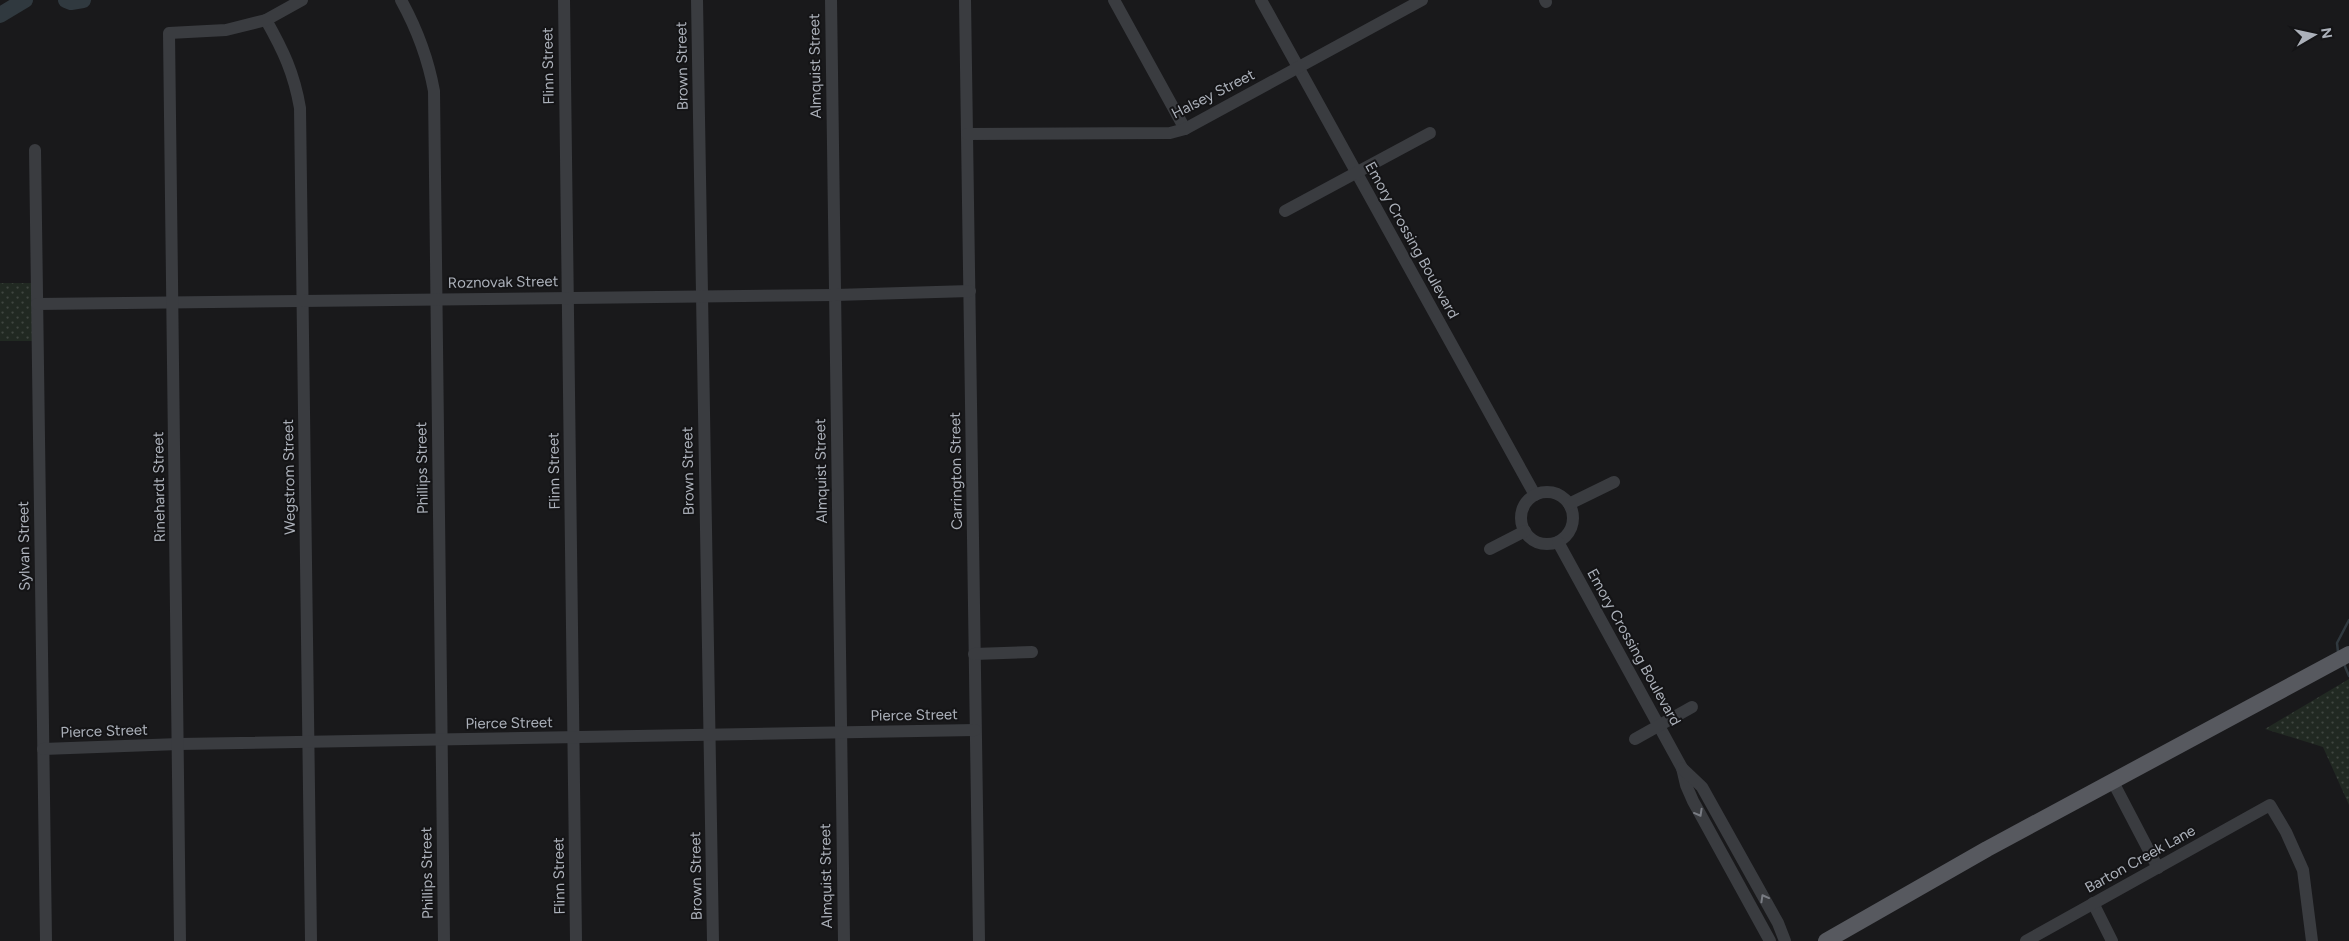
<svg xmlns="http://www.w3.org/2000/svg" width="2349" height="941" viewBox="0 0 2349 941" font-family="Figtree,sans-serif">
<defs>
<pattern id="grass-dots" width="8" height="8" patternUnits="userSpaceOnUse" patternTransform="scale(1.25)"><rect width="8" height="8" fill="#212922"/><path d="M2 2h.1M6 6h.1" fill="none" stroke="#3f4640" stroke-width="1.8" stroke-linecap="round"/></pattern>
</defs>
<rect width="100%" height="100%" fill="#19191b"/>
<g fill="url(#grass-dots)">
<polygon points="0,283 32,283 33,341 0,341"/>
<polygon points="2349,679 2349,805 2323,747 2265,729"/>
</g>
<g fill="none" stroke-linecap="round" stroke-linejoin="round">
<g stroke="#30393f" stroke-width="2.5">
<polyline points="2338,652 2337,643 2349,620"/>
<polyline points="2344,664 2349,676"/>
</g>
<g stroke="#30393f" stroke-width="16">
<polyline points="66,0 71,2 83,0"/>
<polyline points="0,15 25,0"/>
</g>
<g stroke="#3a3c40" stroke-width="12">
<path d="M401,0C417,29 428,58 434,91L444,941"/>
<polyline points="564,0 576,941"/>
<polyline points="697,0 713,941"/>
<polyline points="831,0 844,941"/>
<polyline points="965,0 979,941"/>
<polyline points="1114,0 1185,129"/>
<polyline points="1261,0 1535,495"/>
<polyline points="1545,0 1546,2"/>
<path d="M266,20C283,50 294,73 300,108L311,941"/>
<polyline points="967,134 1170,133 1185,129 1422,0"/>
<polyline points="35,150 46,941"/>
<polyline points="1285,211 1430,133"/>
<polyline points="37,304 835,295 970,291"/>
<circle cx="1547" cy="518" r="26"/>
<polyline points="1569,504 1614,482"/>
<polyline points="1558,542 1682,768 1686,785 1693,801 1770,941"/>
<polyline points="1490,549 1525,531"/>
<polyline points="974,654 1032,652"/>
<polyline points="1635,739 1692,707"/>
<polyline points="43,749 179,744 975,730"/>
<polyline points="1682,768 1702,787 1778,923 1785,941"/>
<polyline points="2113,782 2158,868"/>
<polyline points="2093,903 2112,941"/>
<polyline points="180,941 169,33 226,30 266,20 302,0"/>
<polyline points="2026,941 2270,805 2286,832 2303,870 2312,941"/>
</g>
<polyline stroke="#57595f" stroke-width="16" points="1826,941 1987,849 2349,654"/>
</g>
<defs><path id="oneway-chevron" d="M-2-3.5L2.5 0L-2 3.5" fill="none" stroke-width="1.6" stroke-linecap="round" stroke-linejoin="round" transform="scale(1.25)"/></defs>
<g stroke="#797c83">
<use href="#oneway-chevron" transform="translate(1699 813) rotate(61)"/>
<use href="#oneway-chevron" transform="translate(1764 898) rotate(-119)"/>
</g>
<g text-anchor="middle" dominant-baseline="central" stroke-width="4" stroke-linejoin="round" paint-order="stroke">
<g font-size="15" fill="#acb1ba" stroke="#141416">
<text transform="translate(548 66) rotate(-91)">Flinn Street</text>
<text transform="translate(682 66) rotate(-91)">Brown Street</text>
<text transform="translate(815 66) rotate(-91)">Almquist Street</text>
<text transform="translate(1213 94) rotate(-27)">Halsey Street</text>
<text transform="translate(1412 240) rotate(61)">Emory Crossing Boulevard</text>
<text transform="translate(503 282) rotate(-1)">Roznovak Street</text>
<text transform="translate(422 468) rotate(-91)">Phillips Street</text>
<text transform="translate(554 471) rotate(-91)">Flinn Street</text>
<text transform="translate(688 471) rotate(-91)">Brown Street</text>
<text transform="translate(821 471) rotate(-91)">Almquist Street</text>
<text transform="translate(956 471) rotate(-91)">Carrington Street</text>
<text transform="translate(289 477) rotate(-91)">Wegstrom Street</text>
<text transform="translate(159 487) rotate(-91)">Rinehardt Street</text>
<text transform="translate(24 546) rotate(-91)">Sylvan Street</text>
<text transform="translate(1634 647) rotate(61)">Emory Crossing Boulevard</text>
<text transform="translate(914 715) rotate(-1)">Pierce Street</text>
<text transform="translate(509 723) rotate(-1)">Pierce Street</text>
<text transform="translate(104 731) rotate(-2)">Pierce Street</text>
<text transform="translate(2140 859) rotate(-29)">Barton Creek Lane</text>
<text transform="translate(427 873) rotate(-91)">Phillips Street</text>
<text transform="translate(559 876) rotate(-91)">Flinn Street</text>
<text transform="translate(696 876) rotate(-91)">Brown Street</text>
<text transform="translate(826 876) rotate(-91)">Almquist Street</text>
</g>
</g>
<g transform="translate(2314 35) rotate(81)" stroke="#141416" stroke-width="4" paint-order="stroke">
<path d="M0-4L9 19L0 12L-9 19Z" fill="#acb1ba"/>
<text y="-8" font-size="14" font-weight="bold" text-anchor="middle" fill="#acb1ba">N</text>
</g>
</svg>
